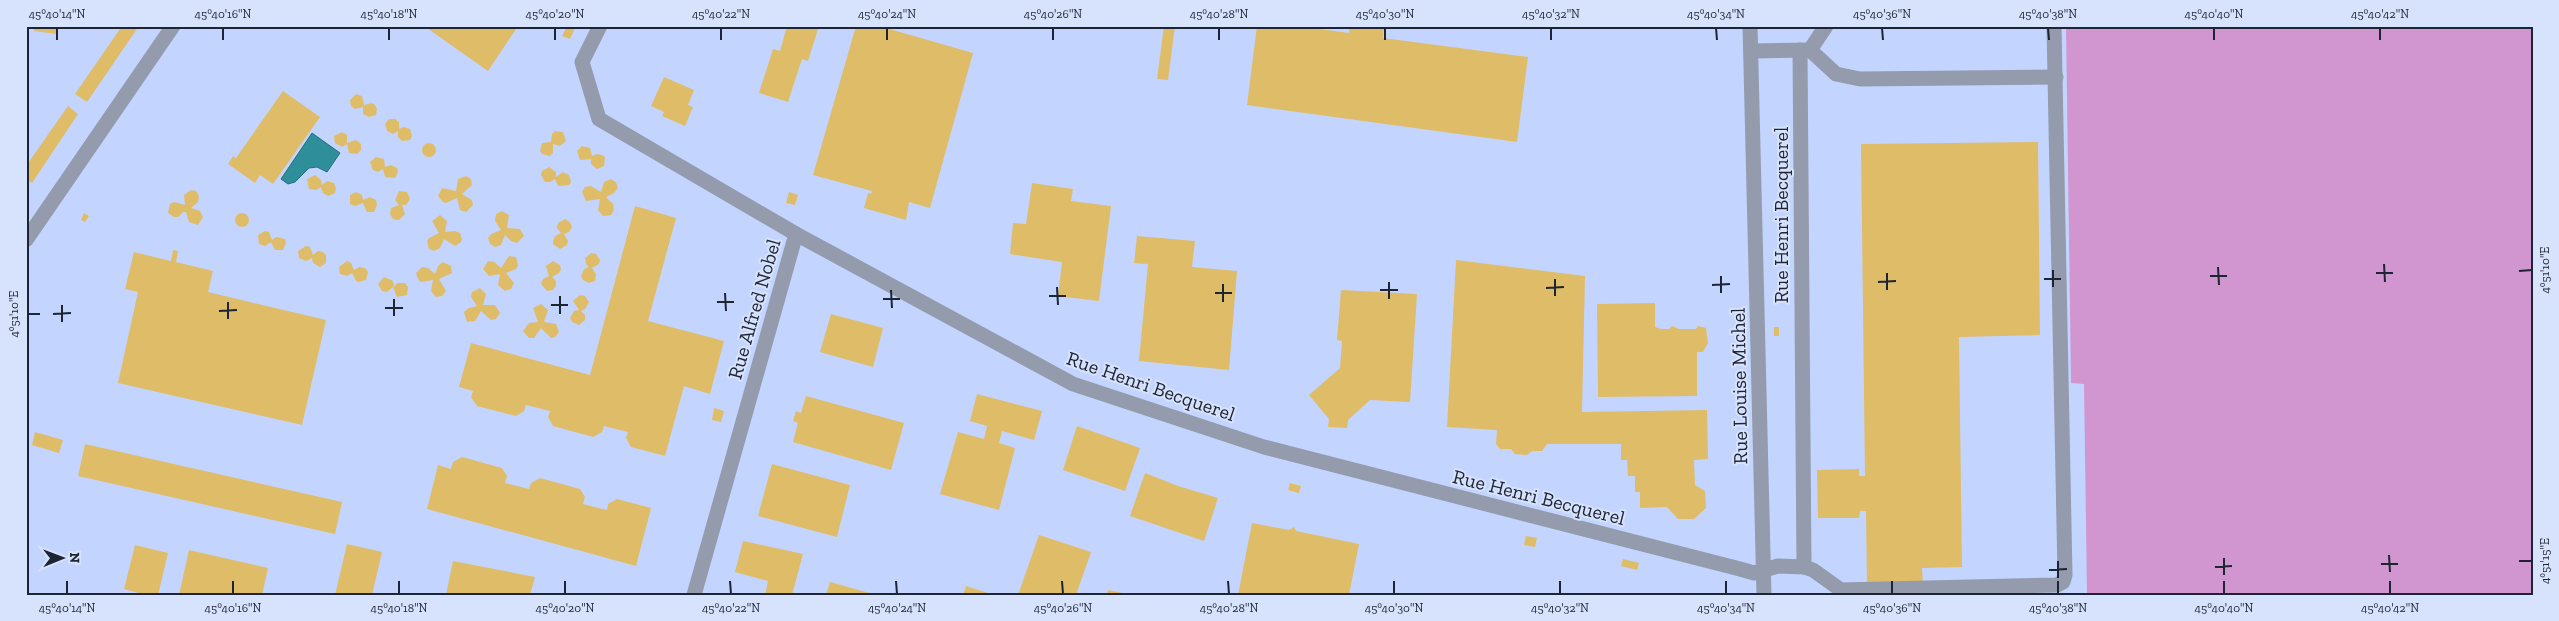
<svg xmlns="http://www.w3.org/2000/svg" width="2559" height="621" viewBox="0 0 2559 621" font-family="'Zilla Slab',serif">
<rect width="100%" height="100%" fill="#c3d5ff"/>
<polygon fill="#d195d0" points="2066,26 2533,26 2533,595 2087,595 2084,384 2071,383"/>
<polygon fill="#2e8e9a" stroke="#296e7b" points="312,133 340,153 327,172 317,167 309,168 295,182 288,184 281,179"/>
<g fill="#dfbc68">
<polygon points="35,26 58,26 57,34 34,31"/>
<polygon points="122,26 139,26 87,102 75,94"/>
<polygon points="424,26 518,26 488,71"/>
<polygon points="567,26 576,26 570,39 562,36"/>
<polygon points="787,26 819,26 808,61 802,59 788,102 759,93 773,49 780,51"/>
<polygon points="856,26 879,26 973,53 930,208 909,202 906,220 864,208 868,193 871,194 872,191 813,175"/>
<polygon points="1164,26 1175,26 1168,80 1157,79"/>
<polygon points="1257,26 1297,26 1349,33 1350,26 1384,26 1383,38 1528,57 1517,142 1247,105"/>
<polygon points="664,77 694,90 688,105 693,107 685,126 662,116 664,112 651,106"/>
<polygon points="283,91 320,117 273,184 260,175 255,183 228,164 233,156 236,158"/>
<polygon points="356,94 362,96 364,105 372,103 375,105 377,109 376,115 369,117 363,114 363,107 355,109 351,106 350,100"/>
<polygon points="68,106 78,114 32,183 26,179 26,166"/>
<polygon points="389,119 395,119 399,122 399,129 404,127 410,129 412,136 410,140 402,141 398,137 398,131 393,134 387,131 385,124"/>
<polygon points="555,131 563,132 566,141 560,146 553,144 553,153 550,156 542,154 540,151 542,143 551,142 552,134"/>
<polygon points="342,132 347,135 347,143 356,140 361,144 361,150 357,154 349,153 347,144 342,147 335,143 334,136"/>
<polygon points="2038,142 2040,335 1959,337 1962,567 1922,568 1923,585 1867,586 1866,511 1860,511 1859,518 1818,518 1817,470 1859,469 1859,476 1865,476 1861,144"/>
<circle cx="429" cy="150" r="7"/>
<polygon points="582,146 590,148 592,156 597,154 602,155 605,157 604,166 597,169 591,164 591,159 580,160 577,151"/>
<polygon points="376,157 384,159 385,167 391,165 397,168 398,172 395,178 385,177 383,169 378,172 373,170 370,162"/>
<polygon points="549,167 556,172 556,177 563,172 569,175 571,182 569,185 558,186 555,179 550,182 545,182 541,175 542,171"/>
<polygon points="315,175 321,180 322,185 327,181 334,183 336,188 335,193 328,196 323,193 321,187 316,190 309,189 307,179"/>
<polygon points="466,176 471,179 472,185 462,194 472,200 473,205 466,212 460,210 457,198 446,203 443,202 438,196 442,188 456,191 458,179"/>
<polygon points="611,179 616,182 618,188 614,193 606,197 613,204 614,210 611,215 603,216 598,210 600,199 586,201 582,192 585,187 591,186 601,192 604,182"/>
<polygon points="1032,183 1073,189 1071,201 1111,206 1099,301 1058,296 1062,262 1010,254 1013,223 1026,224"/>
<polygon points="191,190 196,191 199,196 198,202 191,208 200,211 203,217 198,225 189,222 186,212 183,212 178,217 174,217 168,213 170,204 174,202 185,205 184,195"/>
<polygon points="399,191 407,192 410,199 406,205 402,205 405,214 399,220 393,219 390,214 391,208 399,205 395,200"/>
<polygon points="356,192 362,195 363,200 370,197 376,200 377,205 374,212 367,212 363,203 355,206 350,204 350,195"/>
<polygon points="789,192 798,195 795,205 786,203"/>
<polygon points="635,206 676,218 648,321 724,341 710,394 684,386 665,456 631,447 626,438 628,432 604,426 602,432 593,437 553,426 548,417 550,411 526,405 524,411 516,416 477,406 471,397 473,391 459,387 471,343 590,375"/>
<polygon points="502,211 509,215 507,228 520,229 524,236 517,243 511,241 505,235 501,245 495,247 490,244 488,238 491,234 501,230 495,221 496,214"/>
<circle cx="242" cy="220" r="7"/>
<polygon points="84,213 89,216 85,222 81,220"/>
<polygon points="440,215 447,221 445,232 455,231 460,233 462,239 461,242 455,246 444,239 440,248 434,251 429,249 427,241 429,238 439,233 432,221"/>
<polygon points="565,219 570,222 572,227 569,232 564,234 568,241 567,245 560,249 553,244 553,241 555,236 561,233 557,228 558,223"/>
<polygon points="265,231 269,232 272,240 276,237 285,239 286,243 283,250 275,250 271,242 265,246 259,244 258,235"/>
<polygon points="1137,236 1195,241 1192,267 1237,271 1229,370 1139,361 1148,264 1134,263"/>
<polygon points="306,246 310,247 313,255 318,251 323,252 326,255 326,263 320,267 313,263 312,258 306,261 299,258 298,251"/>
<polygon points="173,250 178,251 176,262 213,271 208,292 326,320 302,425 118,383 138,292 125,289 134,252 171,261"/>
<polygon points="591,253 596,254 600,260 599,264 592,268 596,274 595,281 589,283 583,280 581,276 584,269 589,267 586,264 585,258"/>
<polygon points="509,256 516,257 518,266 516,269 506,273 514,283 511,289 505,291 498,285 500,274 489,276 483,269 488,261 494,262 501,268"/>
<polygon points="1456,260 1585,276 1582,412 1707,410 1708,459 1694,460 1695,485 1705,491 1706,508 1694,519 1678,519 1667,507 1640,508 1640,492 1635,492 1635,476 1628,476 1627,460 1621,460 1621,444 1547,444 1542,451 1532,451 1527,455 1515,454 1511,449 1500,449 1496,444 1497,430 1447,427"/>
<polygon points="347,261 351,263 354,270 359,267 365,268 368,272 366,280 359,282 356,281 352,273 347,276 340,274 339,267"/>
<polygon points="553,261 560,265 561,269 559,273 552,277 556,281 556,286 553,290 547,291 541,284 543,279 549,276 546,266"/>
<polygon points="443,262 451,266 452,273 439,279 446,291 442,296 436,297 431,291 433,280 421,282 418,279 416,273 422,267 428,268 435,274 438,266"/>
<polygon points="384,277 393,281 394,287 397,283 405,283 408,287 407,295 397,297 393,287 387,292 382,291 378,284"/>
<polygon points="480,288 486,294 483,305 495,305 500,313 496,319 491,320 481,311 475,321 467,322 464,312 469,308 477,306 471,297 472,292"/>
<polygon points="1341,290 1417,294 1410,402 1370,400 1348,420 1347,428 1328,427 1329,419 1309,395 1340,368 1342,341 1337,340"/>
<polygon points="580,295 585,296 589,302 585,309 581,311 585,315 585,320 579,325 572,322 570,318 574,311 579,310 573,301"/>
<polygon points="1655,303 1655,327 1661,329 1669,329 1672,326 1679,329 1696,329 1698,326 1706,328 1708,343 1703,352 1697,352 1697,396 1598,397 1597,304"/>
<polygon points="541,304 548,310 544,322 556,324 559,332 555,337 551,338 541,328 534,338 529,338 523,331 529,323 538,322 533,308"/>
<polygon points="831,314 883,328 873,367 820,352"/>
<rect x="1774" y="327" width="5" height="9"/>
<polygon points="977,394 1042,411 1034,440 1002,431 999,443 1015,448 999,510 940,494 958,432 984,439 987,426 970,421"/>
<polygon points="806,396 904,423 891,470 793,442 798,423 793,421 796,411 801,413"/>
<polygon points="714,408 724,411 721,422 712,420"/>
<polygon points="1077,426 1140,448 1125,491 1063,470"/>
<polygon points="35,432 63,440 59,453 32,445"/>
<polygon points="85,444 342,502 335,534 78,476"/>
<polygon points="462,457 502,468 507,476 505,483 529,489 531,483 540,478 580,489 585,497 583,504 607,510 608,504 617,499 651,508 636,566 427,509 438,465 451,469 453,462"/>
<polygon points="772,464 850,485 837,537 758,516"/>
<polygon points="1145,473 1178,486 1218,498 1204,541 1130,516"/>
<polygon points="1290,483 1301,486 1299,493 1288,490"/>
<polygon points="1252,523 1289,530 1294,527 1296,531 1359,544 1349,595 1238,595"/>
<polygon points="1039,535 1091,552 1076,595 1018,595"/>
<polygon points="1526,536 1537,538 1535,547 1524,545"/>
<polygon points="743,541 803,554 792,595 765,595 768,581 735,572"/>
<polygon points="347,544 382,552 372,595 335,595"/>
<polygon points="135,545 168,553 158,595 146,595 124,589"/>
<polygon points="189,550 268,568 262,595 179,595"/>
<polygon points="1623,559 1639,563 1637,570 1621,566"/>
<polygon points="453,561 535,577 530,595 446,595"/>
<polygon points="830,582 873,594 873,595 826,595"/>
<polygon points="966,586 991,594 991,595 963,595"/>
<polygon points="1108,590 1127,594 1127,595 1107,595"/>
</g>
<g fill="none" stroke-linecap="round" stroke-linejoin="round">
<g stroke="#939bad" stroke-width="15">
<polyline points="600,26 582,62 599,119 796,234 694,595"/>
<polyline points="1750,26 1764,595"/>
<polyline points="1810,50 1836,74 1860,79 2056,77"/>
<polyline points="1810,50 1826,26"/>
<polyline points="1751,51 1809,50"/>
<polyline points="796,234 1073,384 1264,447 1740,569 1754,573 1778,566 1804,567 1800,50"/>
<polyline points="26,240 173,26"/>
<polyline points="1804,567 1813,570 1841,590 2057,585 2063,582 2065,575 2054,26"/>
</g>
</g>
<path fill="none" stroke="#1d2433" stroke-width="2" d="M57,28V40M223,28V40M389,28V40M555,28V40M721,28V40M887,28V40M1053,28V40M1219,28V40M1385,28V40M1551,28V40M1716,28L1717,40M1882,28L1883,40M2048,28L2049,40M2214,28V40M2380,28V40M2384,264L2385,282M2218,267L2219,285M2053,270V287M2519,271L2532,270M1887,273V290M2376,273H2393M1721,276V293M2210,276H2227M1555,279V296M2044,279H2061M1389,282V299M1878,282L1896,281M1223,284V302M1712,285L1730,284M1057,287L1058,305M1546,288L1564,287M891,290L892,308M1380,290H1398M725,293L726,311M1215,293H1232M560,296V314M1049,296H1066M394,299V316M883,299H900M228,302V319M717,302H734M62,305V322M551,305H568M385,308H403M219,311L237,310M28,314H40M53,314L71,313M2389,555L2390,572M2224,558V575M2058,561V578M2519,561H2532M2381,564H2398M2215,567L2232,566M2049,570L2067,569M67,581V594M233,581V594M399,581V594M565,581V594M730,581L731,594M896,581L897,594M1062,581L1063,594M1228,581L1229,594M1394,581V594M1560,581V594M1726,581V594M1892,581V594M2058,581V594M2224,581V594M2390,581V594"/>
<g text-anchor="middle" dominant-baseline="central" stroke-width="4" stroke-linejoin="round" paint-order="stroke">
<g font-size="20" fill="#1d2433" stroke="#d7e2fc">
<text transform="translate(1781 215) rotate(-90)">Rue Henri Becquerel</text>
<text transform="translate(754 309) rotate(-74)">Rue Alfred Nobel</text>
<text transform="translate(1151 386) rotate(19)">Rue Henri Becquerel</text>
<text transform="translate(1739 386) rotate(-91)">Rue Louise Michel</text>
<text transform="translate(1539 497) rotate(14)">Rue Henri Becquerel</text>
</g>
</g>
<rect width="2559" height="621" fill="none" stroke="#d7e2fc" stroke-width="55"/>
<g transform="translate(62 558) rotate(89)" stroke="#d7e2fc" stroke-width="4" paint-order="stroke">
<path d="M0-4L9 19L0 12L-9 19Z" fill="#1d2433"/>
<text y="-8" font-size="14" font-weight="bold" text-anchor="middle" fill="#1d2433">N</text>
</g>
<rect x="28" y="28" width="2504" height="566" fill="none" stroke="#1d2433" stroke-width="2"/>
<g font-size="12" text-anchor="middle" fill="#1d2433">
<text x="57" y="18">45°40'14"N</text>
<text x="223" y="18">45°40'16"N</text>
<text x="389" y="18">45°40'18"N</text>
<text x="555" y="18">45°40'20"N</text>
<text x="721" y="18">45°40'22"N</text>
<text x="887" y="18">45°40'24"N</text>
<text x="1053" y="18">45°40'26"N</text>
<text x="1219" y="18">45°40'28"N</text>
<text x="1385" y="18">45°40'30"N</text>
<text x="1551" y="18">45°40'32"N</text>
<text x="1716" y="18">45°40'34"N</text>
<text x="1882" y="18">45°40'36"N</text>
<text x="2048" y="18">45°40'38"N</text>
<text x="2214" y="18">45°40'40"N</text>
<text x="2380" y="18">45°40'42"N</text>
<text transform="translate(2545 270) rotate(-90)" y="4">4°51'10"E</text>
<text transform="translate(14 314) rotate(-90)" y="4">4°51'10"E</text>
<text transform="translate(2545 561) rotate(-90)" y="4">4°51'15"E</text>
<text x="67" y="612">45°40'14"N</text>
<text x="233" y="612">45°40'16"N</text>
<text x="399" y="612">45°40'18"N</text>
<text x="565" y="612">45°40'20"N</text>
<text x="731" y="612">45°40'22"N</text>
<text x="897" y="612">45°40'24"N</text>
<text x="1063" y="612">45°40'26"N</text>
<text x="1229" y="612">45°40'28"N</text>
<text x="1394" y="612">45°40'30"N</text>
<text x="1560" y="612">45°40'32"N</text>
<text x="1726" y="612">45°40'34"N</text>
<text x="1892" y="612">45°40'36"N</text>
<text x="2058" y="612">45°40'38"N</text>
<text x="2224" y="612">45°40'40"N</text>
<text x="2390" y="612">45°40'42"N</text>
</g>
</svg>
